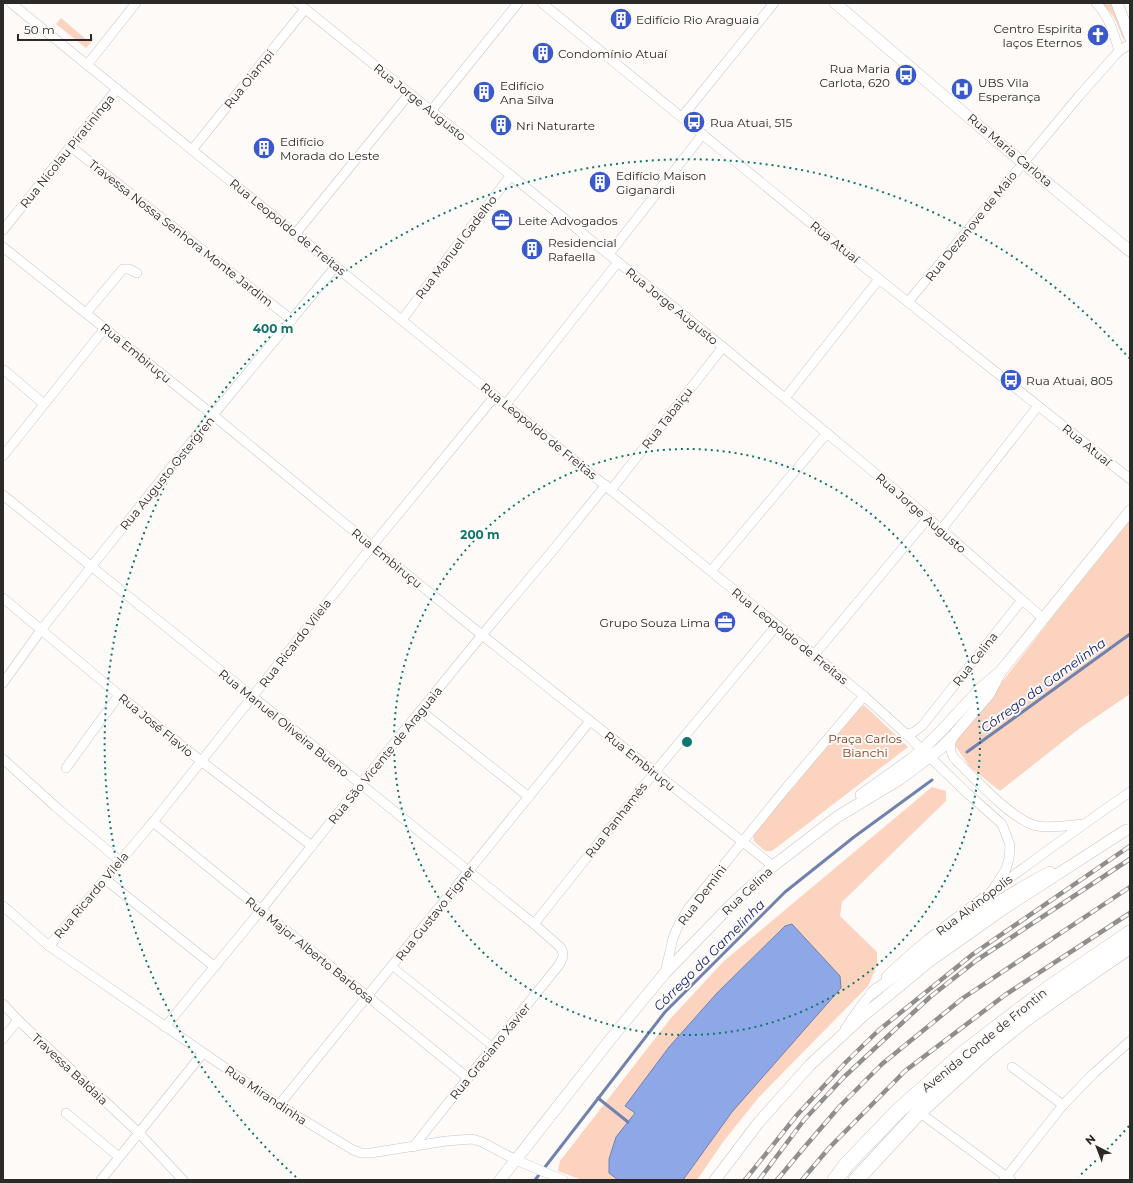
<svg xmlns="http://www.w3.org/2000/svg" width="1133" height="1183" viewBox="0 0 1133 1183" font-family="Montserrat,sans-serif">
<rect width="100%" height="100%" fill="#fdfaf8"/>
<g fill="#fbd3bf">
<path d="M1100,3H1111L1125,38L1123,39C1117,23 1115,14 1100,3Z"/>
<polygon points="61,18 88,41 92,37 94,39 86,48 56,24"/>
<polygon points="1130,520 1130,694 1080,728 1000,791 970,767 954,744 1057,611"/>
<polygon points="864,705 908,747 772,851 765,851 754,841 753,835 859,709"/>
<polygon points="932,787 946,791 946,801 842,902 840,916 877,952 877,965 868,986 759,1097 723,1142 697,1180 683,1180 732,1112 792,924 785,926 717,993 669,1047 626,1106 635,1113 628,1122 609,1173 618,1180 582,1180 558,1171 560,1161 671,1018 724,961"/>
</g>
<polygon fill="#8ea7e6" stroke="#7082ad" points="792,924 840,976 841,988 732,1112 683,1180 618,1180 609,1173 609,1159 616,1137 635,1113 625,1106 669,1047 717,993 785,926"/>
<g fill="none" stroke-linecap="round" stroke-linejoin="round">
<g stroke="#7082ad" stroke-width="3">
<polyline points="967,752 1130,634"/>
<polyline points="598,1098 628,1122"/>
<polyline points="535,1180 665,1012 785,892 854,837 932,780"/>
</g>
<g stroke="#c9c6c4" stroke-width="8">
<polyline id="pedestrian" points="392,966 493,1047"/>
</g>
<g stroke="#c9c6c4" stroke-width="10">
<g id="minor">
<polyline points="11,3 814,655 864,696 906,734 967,793 1002,824 1010,845 1009,859 1006,869 992,891"/>
<polyline points="298,3 723,347 911,503 1022,600"/>
<polyline points="542,3 879,279 1130,479"/>
<path d="M1096,3C1109,16 1114,33 1119,51"/>
<polyline points="87,65 136,3"/>
<polyline points="431,111 518,3"/>
<polyline points="682,117 774,3"/>
<polyline points="71,147 292,320"/>
<polyline points="192,150 305,9"/>
<polyline points="3,230 117,89"/>
<polyline points="296,233 410,93"/>
<polyline points="3,247 213,415 372,546 482,635 773,866"/>
<polyline points="609,254 703,134"/>
<polyline points="908,302 1079,96 1119,51 1130,44"/>
<polyline points="86,313 123,269 129,269 137,273"/>
<polyline points="402,320 461,240 511,175"/>
<polyline points="4,370 44,404"/>
<polyline points="785,398 879,279"/>
<polyline points="506,404 618,262"/>
<polyline points="3,456 105,328"/>
<polyline points="611,490 723,347"/>
<path d="M3,495L534,924L560,947C565,954 563,958 559,965L468,1078L413,1147"/>
<polyline points="941,530 1038,406"/>
<polyline points="711,571 827,433"/>
<polyline points="3,598 119,695 201,761 312,846"/>
<polyline points="814,655 928,518"/>
<polyline points="3,683 41,630 91,567 213,415 336,266"/>
<polyline points="421,711 529,797"/>
<polyline points="906,734 914,732 922,726 1022,600 1044,619"/>
<path d="M953,736C950,744 949,750 954,758C972,776 1013,821 1037,826C1053,828 1067,826 1083,824"/>
<polyline points="3,759 56,807 120,861"/>
<polyline points="66,768 119,695"/>
<polyline points="153,822 468,1078"/>
<polyline points="105,879 215,967"/>
<polyline points="3,906 49,946 279,1105 353,1150 361,1153 371,1153 446,1141 472,1139 482,1142 516,1160 563,1180"/>
<polyline points="534,924 654,773 777,625"/>
<polyline points="49,946 153,822 372,546 495,396"/>
<polyline points="665,973 673,938 679,924 688,909 786,788 864,696"/>
<path d="M886,977C914,948 948,924 980,900C1030,863 1079,827 1130,792"/>
<polyline points="3,1004 18,1020 139,1133 183,1180"/>
<polyline points="165,1027 261,910 360,785 482,635 549,555 606,485"/>
<polyline points="845,1029 861,1006 876,988"/>
<polyline points="3,1039 18,1020"/>
<polyline points="1012,1067 1063,1105"/>
<polyline points="279,1105 590,721"/>
<polyline points="919,1112 1011,1180"/>
<polyline points="66,1113 119,1157"/>
<polyline points="101,1180 203,1053"/>
<polyline points="1004,1180 1063,1105 1093,1074 1130,1041"/>
</g>
</g>
<g stroke="#c9c6c4" stroke-width="12">
<g id="tertiary">
<polyline points="835,3 999,143 1130,251"/>
<polyline points="1117,3 1130,37"/>
<polyline points="861,795 910,760 922,750 944,728 979,690 1001,671 1130,511"/>
<path d="M872,993C929,950 986,905 1050,872"/>
<polyline points="500,1180 613,1036 665,973 729,907 773,866 837,817 900,779 940,749 953,736 989,694 1001,671"/>
<polyline points="715,1180 759,1122 784,1094 810,1065 863,1016 931,960 964,937 1002,910 1126,830"/>
</g>
</g>
<g stroke="#c9c6c4" stroke-width="16">
<g id="trunk">
<polyline points="835,1180 847,1164 899,1110 966,1051 1049,988 1130,933"/>
<polyline points="856,1180 919,1112 987,1050 1024,1020 1065,991 1130,946"/>
</g>
</g>
<use href="#pedestrian" stroke="#fff" stroke-width="7"/>
<use href="#minor" stroke="#fff" stroke-width="9"/>
<use href="#tertiary" stroke="#fff" stroke-width="11"/>
<use href="#trunk" stroke="#fff" stroke-width="15"/>
<g stroke="#918f8e" stroke-width="4.5">
<g id="rail">
<polyline points="745,1180 797,1115 846,1062 879,1030 973,954 1130,846"/>
<polyline points="759,1180 804,1120 844,1077 930,997 977,960 1130,859"/>
<polyline points="777,1180 802,1150 840,1106 882,1064 963,998 1130,887"/>
<polyline points="802,1180 829,1148 905,1071 1005,995 1130,913"/>
</g>
</g>
<use href="#rail" stroke="#fdfaf8" stroke-width="3" stroke-dasharray="9" stroke-linecap="butt"/>
</g>
<g fill="none" stroke="#0f766e" stroke-width="2" stroke-dasharray="2 4">
<circle cx="687" cy="742" r="293"/>
<path d="M1129 1126A585 585 0 0 1 1078 1177M296 1177A585 585 0 1 1 1129 358"/>
</g>
<defs>
<g id="building-disc" transform="scale(1.15)"><circle r="9.5" fill="#3a59cb" stroke="#fdfaf8"/><path d="M-4-6H4V6H1V3H-1V6H-4ZM-2.5-4.3h1.7v1.8h-1.7ZM.8-4.3h1.7v1.8H.8ZM-2.5-1h1.7V.8h-1.7ZM.8-1h1.7V.8H.8Z" fill="#fff"/></g>
<g id="church-disc" transform="scale(1.15)"><circle r="9.5" fill="#3a59cb" stroke="#fdfaf8"/><path d="M-1.2-6h2.4v3.5h3.3v2.4h-3.3V6h-2.4V-.1h-3.3v-2.4h3.3Z" fill="#fff"/></g>
<g id="bus-disc" transform="scale(1.15)"><circle r="9.5" fill="#3a59cb" stroke="#fdfaf8"/><path d="M-5-6H5V4H4V6H2V4H-2V6H-4V4H-5ZM-3.5-4V0h7V-4ZM-3.5 1.2v1.5H-2V1.2ZM2 1.2v1.5H3.5V1.2Z" fill="#fff"/></g>
<g id="hospital-disc" transform="scale(1.15)"><circle r="9.5" fill="#3a59cb" stroke="#fdfaf8"/><path d="M-5-5h3v3.5h4V-5h3V5h-3V1.5h-4V5h-3Z" fill="#fff"/></g>
<g id="office-disc" transform="scale(1.15)"><circle r="9.5" fill="#3a59cb" stroke="#fdfaf8"/><path d="M-6-3h4V-5.5h4V-3h4V5H-6ZM-1-4.5V-3h2v-1.5ZM-6 0V1H6V0Z" fill="#fff"/></g>
</defs>
<g fill-rule="evenodd">
<use href="#building-disc" x="621" y="19"/>
<use href="#church-disc" x="1098" y="35"/>
<use href="#building-disc" x="543" y="53"/>
<use href="#bus-disc" x="906" y="75"/>
<use href="#hospital-disc" x="962" y="89"/>
<use href="#building-disc" x="484" y="92"/>
<use href="#bus-disc" x="694" y="122"/>
<use href="#building-disc" x="501" y="125"/>
<use href="#building-disc" x="264" y="148"/>
<use href="#building-disc" x="600" y="182"/>
<use href="#office-disc" x="502" y="220"/>
<use href="#building-disc" x="532" y="249"/>
<use href="#bus-disc" x="1011" y="380"/>
<use href="#office-disc" x="725" y="622"/>
</g>
<g text-anchor="middle" dominant-baseline="central" stroke-width="4" stroke-linejoin="round" paint-order="stroke">
<g font-size="12" fill="#2b2a29" stroke="#fdfaf8" text-anchor="start">
<text x="636" y="19">Edifício Rio Araguaia</text>
<text x="1082" y="28" text-anchor="end">Centro Espirita<tspan x="1082" dy="14">laços Eternos</tspan></text>
<text x="558" y="53">Condomínio Atuaí</text>
<text x="890" y="68" text-anchor="end">Rua Maria<tspan x="890" dy="14">Carlota, 620</tspan></text>
<text x="978" y="82">UBS Vila<tspan x="978" dy="14">Esperança</tspan></text>
<text x="500" y="85">Edifício<tspan x="500" dy="14">Ana Sílva</tspan></text>
<text x="710" y="122">Rua Atuai, 515</text>
<text x="516" y="125">Nri Naturarte</text>
<text x="280" y="141">Edifício<tspan x="280" dy="14">Morada do Leste</tspan></text>
<text x="616" y="175">Edifício Maison<tspan x="616" dy="14">Giganardi</tspan></text>
<text x="518" y="220">Leite Advogados</text>
<text x="548" y="242">Residencial<tspan x="548" dy="14">Rafaella</tspan></text>
<text x="1026" y="380">Rua Atuai, 805</text>
<text x="710" y="622" text-anchor="end">Grupo Souza Lima</text>
</g>
<g font-size="12" fill="#2b2a29" stroke="#fdfaf8">
<text transform="translate(249 79) rotate(-51)">Rua Oiampi</text>
<text transform="translate(420 102) rotate(39)">Rua Jorge Augusto</text>
<text transform="translate(1010 150) rotate(40)">Rua Maria Carlota</text>
<text transform="translate(67 151) rotate(-51)">Rua Nicolau Piratininga</text>
<text transform="translate(971 226) rotate(-51)">Rua Dezenove de Maio</text>
<text transform="translate(288 227) rotate(39)">Rua Leopoldo de Freitas</text>
<text transform="translate(181 233) rotate(38)">Travessa Nossa Senhora Monte Jardim</text>
<text transform="translate(835 242) rotate(39)">Rua Atuaí</text>
<text transform="translate(456 247) rotate(-53)">Rua Manuel Gadelho</text>
<text transform="translate(672 306) rotate(39)">Rua Jorge Augusto</text>
<text transform="translate(136 353) rotate(39)">Rua Embiruçu</text>
<text transform="translate(667 418) rotate(-52)">Rua Tabaiçu</text>
<text transform="translate(539 431) rotate(39)">Rua Leopoldo de Freitas</text>
<text transform="translate(1087 445) rotate(39)">Rua Atuaí</text>
<text transform="translate(167 473) rotate(-51)">Rua Augusto Ostergren</text>
<text transform="translate(921 513) rotate(41)">Rua Jorge Augusto</text>
<text transform="translate(387 558) rotate(39)">Rua Embiruçu</text>
<text transform="translate(790 636) rotate(39)">Rua Leopoldo de Freitas</text>
<text transform="translate(295 643) rotate(-52)">Rua Ricardo Vilela</text>
<text transform="translate(975 659) rotate(-52)">Rua Celina</text>
<text transform="translate(284 723) rotate(39)">Rua Manuel Oliveira Bueno</text>
<text transform="translate(156 725) rotate(39)">Rua José Flavio</text>
<text transform="translate(385 755) rotate(-51)">Rua São Vicente de Araguaia</text>
<text transform="translate(640 761) rotate(39)">Rua Embiruçu</text>
<text transform="translate(616 820) rotate(-52)">Rua Panhamés</text>
<text transform="translate(747 891) rotate(-43)">Rua Celina</text>
<text transform="translate(91 895) rotate(-50)">Rua Ricardo Vilela</text>
<text transform="translate(702 895) rotate(-53)">Rua Demini</text>
<text transform="translate(974 905) rotate(-37)">Rua Alvinópolis</text>
<text transform="translate(435 913) rotate(-51)">Rua Gustavo Figner</text>
<text transform="translate(310 950) rotate(39)">Rua Major Alberto Barbosa</text>
<text transform="translate(984 1040) rotate(-39)">Avenida Conde de Frontin</text>
<text transform="translate(490 1051) rotate(-51)">Rua Graciano Xavier</text>
<text transform="translate(70 1069) rotate(43)">Travessa Baldaia</text>
<text transform="translate(266 1095) rotate(34)">Rua Mirandinha</text>
</g>
<g font-size="12" fill="#80401c" stroke="#fdfaf8">
<text x="865" y="738">Praça Carlos<tspan x="865" dy="14">Bianchi</tspan></text>
</g>
<g font-size="13" font-style="italic" fill="#15266e" stroke="#fdfaf8">
<text transform="translate(1043 685) rotate(-36)">Córrego da Gamelinha</text>
<text transform="translate(709 955) rotate(-45)">Córrego da Gamelinha</text>
</g>
</g>
<circle cx="687" cy="742" r="6" fill="#0f766e" stroke="#fdfaf8" stroke-width="2"/>
<g font-size="12" text-anchor="middle" font-weight="bold" fill="#0f766e" stroke="#fdfaf8" stroke-width="4" stroke-linejoin="round" paint-order="stroke">
<text x="273" y="333">400 m</text>
<text x="480" y="539">200 m</text>
</g>
<rect width="1133" height="1183" fill="none" stroke="#2b2a29" stroke-width="8"/>
<g transform="translate(1097 1147) rotate(318)" stroke="#fdfaf8" stroke-width="3" paint-order="stroke">
<path d="M0-3L7 15L0 10L-7 15Z" fill="#2b2a29"/>
<text y="-6" font-size="11" font-weight="bold" text-anchor="middle" fill="#2b2a29">N</text>
</g>
<path d="M18 34v6h73v-6" fill="none" stroke="#2b2a29" stroke-width="2"/>
<text x="24" y="34" font-size="12" fill="#2b2a29" stroke="#fdfaf8" stroke-width="3" paint-order="stroke">50 m</text>
</svg>
